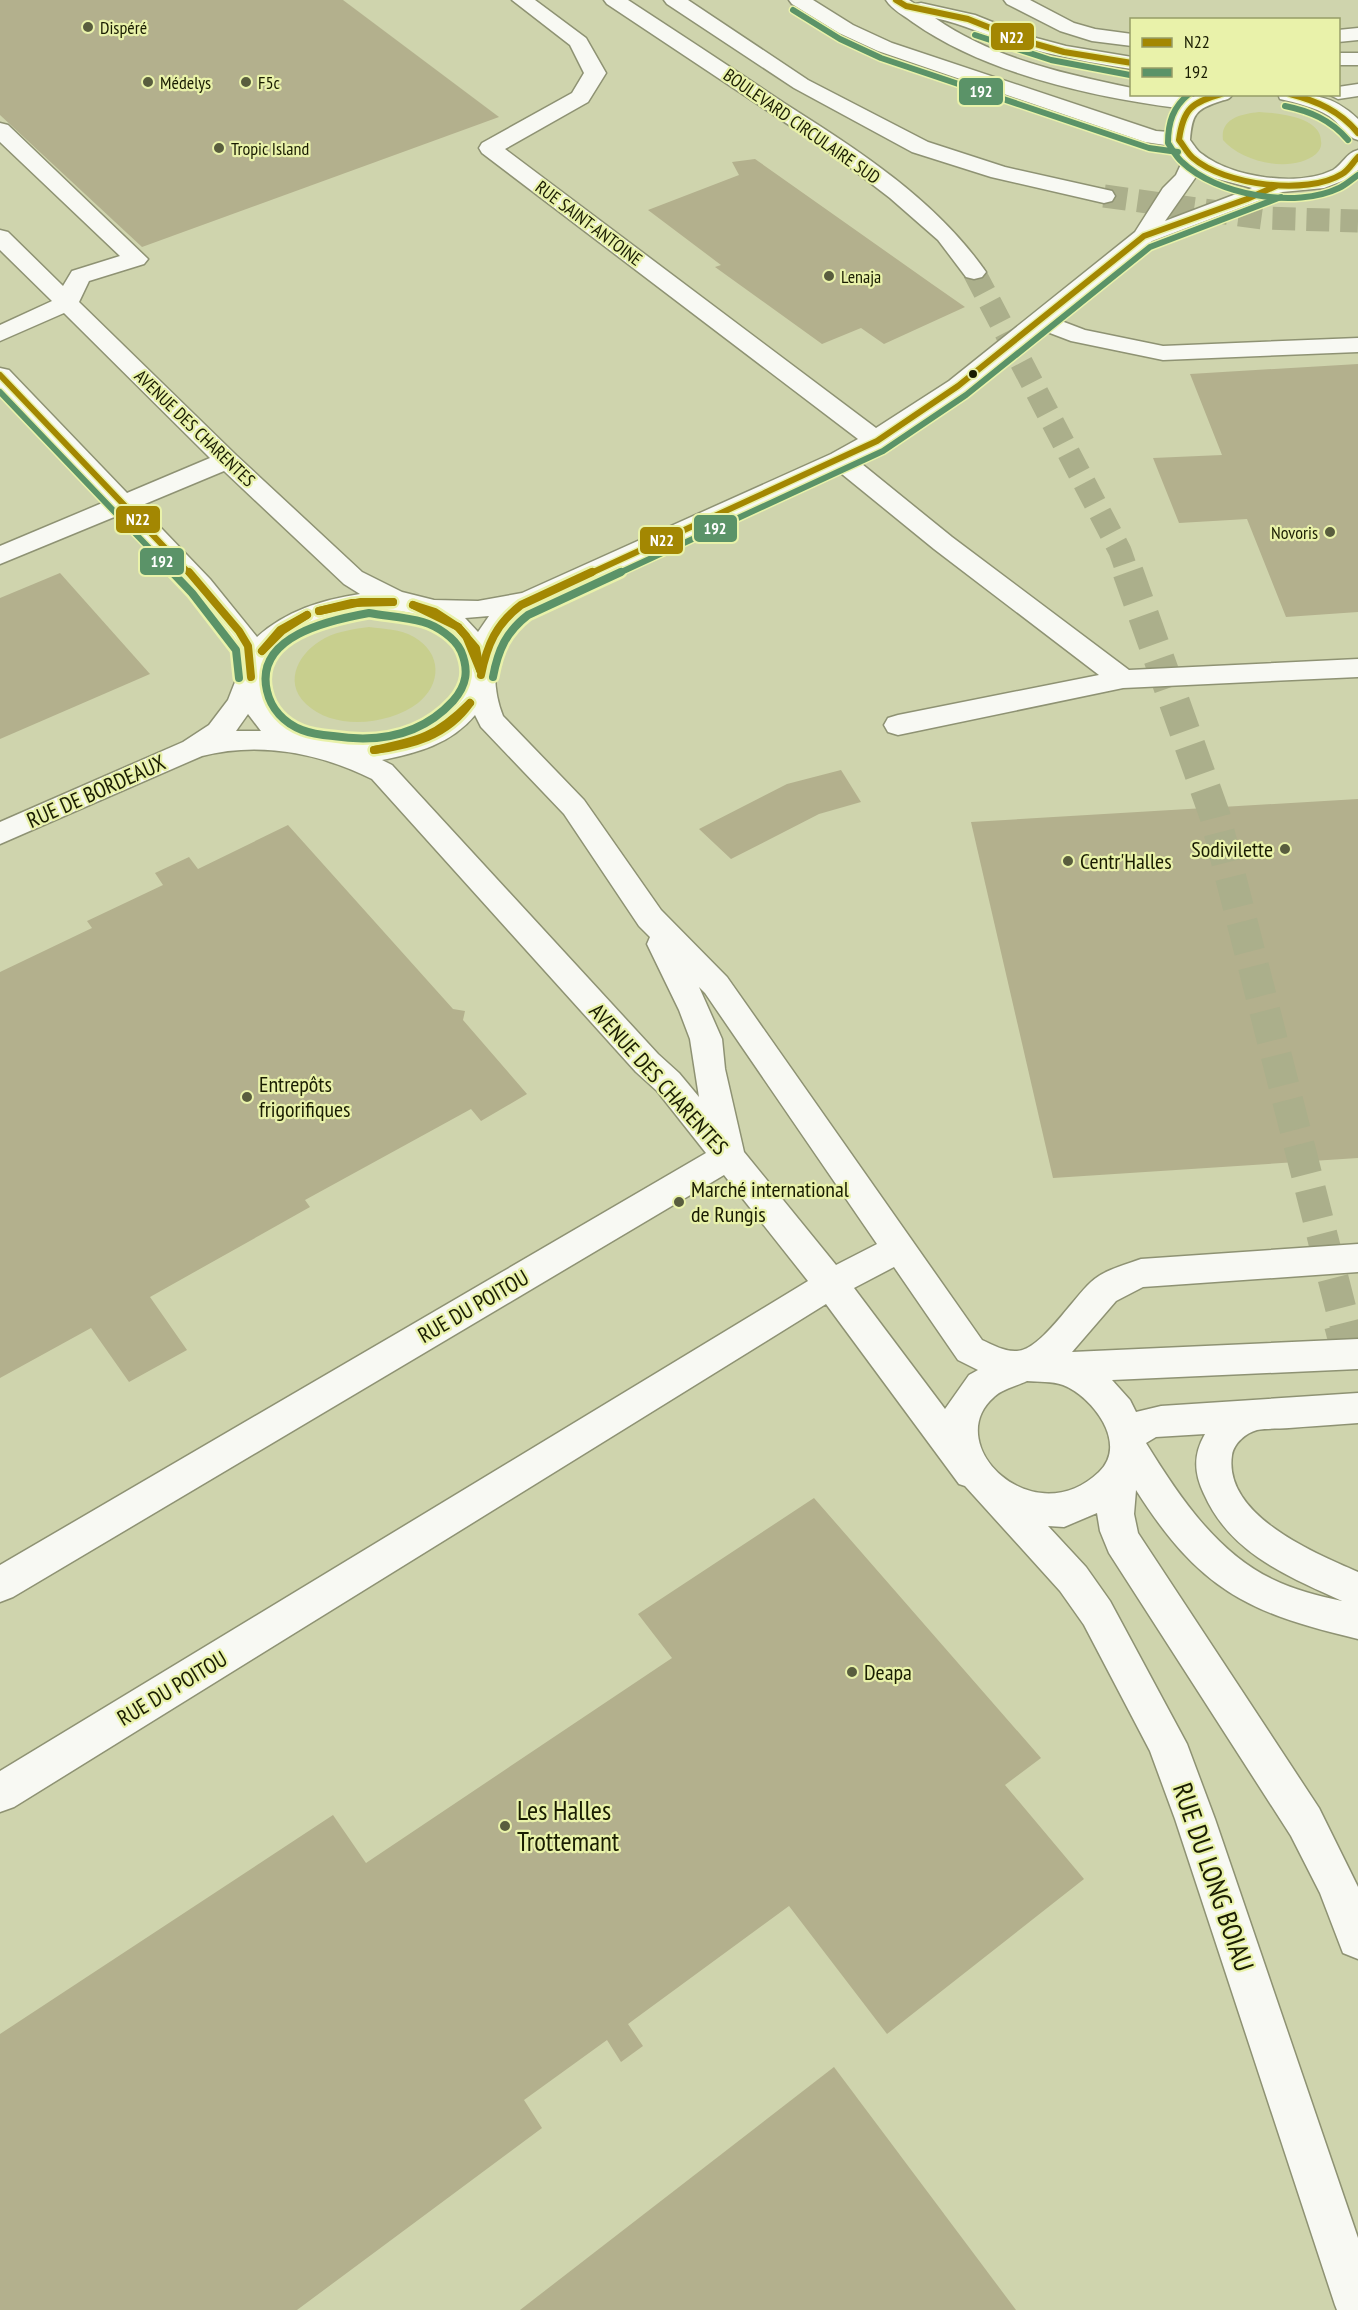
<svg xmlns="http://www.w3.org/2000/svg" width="1358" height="2310" viewBox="0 0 1358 2310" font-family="'PT Sans Narrow',sans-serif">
<rect width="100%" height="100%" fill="#cfd4ad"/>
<g fill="#c8cf8e">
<path d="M1259,112C1277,113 1321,117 1321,141C1322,146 1320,150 1316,154C1292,174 1241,162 1223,140C1220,118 1242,114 1259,112Z"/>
<path d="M369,627C384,629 400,629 414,637C442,653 442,684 418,703C389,725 334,731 306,704C282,681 300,651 325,638C339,631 354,629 369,627Z"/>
</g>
<g fill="#b3b08d">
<polygon points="0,0 343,0 499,117 142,247 0,115"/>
<polygon points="755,159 932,284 965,307 884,344 861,328 822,344 715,267 721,265 648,210 739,175 732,162"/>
<polygon points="1358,364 1358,612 1286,617 1247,519 1179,523 1153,458 1222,455 1190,374"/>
<polygon points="60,573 150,674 0,739 0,598"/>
<polygon points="841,770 861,802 819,814 731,859 699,829 787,784"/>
<polygon points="1358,799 1358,1158 1053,1178 971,822"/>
<polygon points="288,825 453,1009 465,1011 463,1020 527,1094 481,1121 471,1109 305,1200 310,1207 150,1297 187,1350 129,1382 91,1328 0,1378 0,972 92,928 87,921 163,885 155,873 189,857 198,869"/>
<polygon points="814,1498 1041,1758 1005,1785 1084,1879 887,2034 789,1906 628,2024 643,2046 621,2062 607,2040 524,2100 542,2128 297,2310 0,2310 0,2034 333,1815 366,1863 672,1658 638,1614"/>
<polygon points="834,2067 1016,2310 520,2310"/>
</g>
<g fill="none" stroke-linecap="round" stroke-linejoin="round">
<g stroke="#abaf8b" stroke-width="23" stroke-dasharray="23 11" stroke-linecap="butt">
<polyline points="1104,196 1262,218 1358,221"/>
<polyline points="974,272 1120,551 1128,574"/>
</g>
<polyline stroke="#abaf8b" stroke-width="31" stroke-dasharray="31 15" stroke-linecap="butt" points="1128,572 1215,816 1345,1325"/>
<polyline stroke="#abaf8b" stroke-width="40" stroke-dasharray="40 20" stroke-linecap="butt" points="1344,1324 1358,1378"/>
<g stroke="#8e9273" stroke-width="3">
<g id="minor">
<path d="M512,0H535L586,38L606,73L588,102L505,149L876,428L949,381L1135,232L1163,188L1176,175L1183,160L1172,146L1145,142L878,51L839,33L792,4L789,0H813L853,25L892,43L1156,131L1169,132L1170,119L1178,108C1092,97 985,73 914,23C905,16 892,10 886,0H909L915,4L921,3L975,15L1025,35L1066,46L1132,57V69C1091,63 1053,56 1014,44C986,36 964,24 935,18C992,58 1064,74 1132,88V94L1193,97L1199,94H1233C1229,100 1227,99 1221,101C1195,109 1192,115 1190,140C1194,145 1197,151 1202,154C1233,178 1298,187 1333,170C1343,164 1346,153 1358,150V170L1350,178L1324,188L1282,192L1152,241L1056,319L1085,330L1163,346L1358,338V352L1163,360L1071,341L1042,330L967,391L889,442L886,446L857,460L952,537L1129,670L1358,659V677L1123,688L898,735L888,732L884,725L888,718L898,715L1099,675L934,549L837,470L544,603C535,608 524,613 516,620C491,644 491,686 503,716L584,800L661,910L727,977L982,1340C993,1345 1005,1352 1017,1351C1041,1350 1073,1298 1091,1282C1104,1270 1124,1265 1141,1259L1358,1244V1272L1143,1287L1116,1301L1072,1352L1358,1339V1369L1112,1380L1130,1400L1136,1412L1161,1406L1358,1393V1423C1335,1425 1312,1426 1289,1428C1279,1429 1267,1428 1257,1430C1246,1433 1234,1443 1232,1455C1223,1515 1314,1553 1358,1572V1639C1247,1613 1199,1589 1136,1490L1134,1514L1138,1533L1319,1808L1358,1887V1959L1343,1953L1320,1893L1291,1836L1109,1553L1100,1531L1097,1513L1064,1527L1048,1526L1086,1567L1110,1601L1187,1744L1215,1819L1358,2238V2310H1337L1335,2305L1175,1819L1150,1751L1084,1625L1060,1591L975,1497L965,1486L959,1484L826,1304L14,1807L0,1812V1771L808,1281L724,1175L13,1597L0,1602V1565L706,1153L657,1091L636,1072L372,779C320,753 259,741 202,756L0,844V822L183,742L209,725L228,700L237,677L234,646L192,591L119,515L0,564V546L107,501L0,389V368L9,370L127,493L210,458L64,313L0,341V325L52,301L0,250V230L8,232L63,286L72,271L120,256L0,142V123L8,125L148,259L144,264L89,281L79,302L236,455L362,572L402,592L434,600L478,601L522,593L831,454L858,439L482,153L479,148L482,143L572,93L584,73L570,45ZM1200,171L1210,177L1252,188L1165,221ZM224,471L344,584L360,594C321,600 286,611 257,637L210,579L140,506ZM368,610C384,610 402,610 418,615C461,629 484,674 449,709C428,730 399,740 371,742C332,744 271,735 266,686C265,674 267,661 275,651C297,623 335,615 368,610ZM489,616L478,632L465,618ZM248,714L261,731H236ZM475,715L481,727L564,814L639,926L650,937L647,944L679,1010L690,1039L699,1097L679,1073L658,1054L392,765L382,760C417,753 451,744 475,715ZM699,987L705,993L877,1244L836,1265L744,1152L725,1069L722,1039ZM894,1267L958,1360L978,1370L969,1375L945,1409L854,1288ZM1027,1381C1038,1382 1052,1381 1063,1385C1092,1396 1129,1444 1099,1472C1033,1535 940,1444 994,1397C1002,1389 1017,1386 1027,1381ZM1205,1434C1193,1455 1194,1473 1204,1494C1230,1553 1287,1576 1342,1601C1318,1596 1295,1590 1272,1579C1216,1552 1178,1495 1146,1443L1156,1437Z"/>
<path d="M604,0H628C680,34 732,68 784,103C858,150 935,199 986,272L982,277L974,279L966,277L938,240L890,198L834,155L607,4Z"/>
<polygon points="664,0 688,0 808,80 928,142 1005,167 1112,191 1115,196 1112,201 1104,203 991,177 912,152 794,88 667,4"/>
<polygon points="1004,0 1030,0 1074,23 1095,29 1132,34 1132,46 1092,41 1060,31 1007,4"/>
<polygon points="1358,28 1358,40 1338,42 1338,30"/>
<rect x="1338" y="53" width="20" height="12"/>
<polygon points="1358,84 1358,96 1338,99 1328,94 1338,94 1338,87"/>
<path d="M1278,94C1311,94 1332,94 1358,119V140C1346,137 1340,123 1329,116C1314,107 1297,103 1280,99Z"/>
</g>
</g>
<use href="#minor" fill="#f8f9f3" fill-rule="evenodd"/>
<g stroke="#e9f2aa" stroke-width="9">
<g id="bus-1-far1">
<polyline points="896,0 906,6 968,19 1018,39 1064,52 1132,63"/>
<path d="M1221,94C1192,102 1183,109 1179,140C1184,146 1187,153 1193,158C1224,185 1307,196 1342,174C1349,170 1353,162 1358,157"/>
<path d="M1290,94C1317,101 1340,111 1358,133"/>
<polyline points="0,375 190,574"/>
<polyline points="589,574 877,441 958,386 1144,236 1247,199 1276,186"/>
</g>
</g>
<g stroke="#e9f2aa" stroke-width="13">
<g id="bus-1">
<polyline points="189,572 239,631 248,646 251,677"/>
<polyline points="413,605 435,612 458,627"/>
<polyline points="413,605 458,627"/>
<polyline points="319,611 352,603 393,602"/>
<polyline points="319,611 361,602 393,602"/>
<polyline points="458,627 476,648 480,670"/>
<polyline points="458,627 466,636 480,670"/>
<polyline points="262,651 280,630 307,615"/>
<polyline points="262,651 282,631 307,615"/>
<path d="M481,675C487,645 496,624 521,605L592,572"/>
<path d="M374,750C419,741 437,736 470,703"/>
<path d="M374,750C412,745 447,736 470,703"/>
</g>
</g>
<g stroke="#e9f2aa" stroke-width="9">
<g id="bus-2-far1">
<polyline points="793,10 840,39 881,58 1149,148 1178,152"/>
<polyline points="975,35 1051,60 1130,75"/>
<path d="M1189,94C1173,107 1168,122 1168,143C1172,149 1176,157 1182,162C1216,195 1296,209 1339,188C1346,185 1352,179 1358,175"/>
<path d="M1285,106C1310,111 1331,120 1348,140"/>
<polyline points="0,392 174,574"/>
<polyline points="617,574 883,451 966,395 1150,247 1281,197"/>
</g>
</g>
<g stroke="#e9f2aa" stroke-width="13">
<g id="bus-2">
<polyline points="172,572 192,593 236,650 239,678"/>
<path d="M369,613C386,616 406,617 423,622C437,626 455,638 461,651C469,670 467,685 453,701C421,736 378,743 333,736C322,735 312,734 302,730C284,723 271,709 267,691C254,636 330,620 369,613Z"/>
<path d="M493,677C498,650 506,632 528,615L621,572"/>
</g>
</g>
<use href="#bus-1-far1" stroke="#a38702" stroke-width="6"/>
<use href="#bus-1" stroke="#a38702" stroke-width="8"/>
<use href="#bus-2-far1" stroke="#5b9368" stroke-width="6"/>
<use href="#bus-2" stroke="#5b9368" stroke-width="8"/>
</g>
<g fill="#595d3e" stroke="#e9f2aa" stroke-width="2">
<circle cx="88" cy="27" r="6"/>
<circle cx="148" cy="82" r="6"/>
<circle cx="246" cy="82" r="6"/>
<circle cx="219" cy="148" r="6"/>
<circle cx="829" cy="276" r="6"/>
<circle cx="1330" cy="532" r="6"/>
<circle cx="1285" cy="849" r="6"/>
<circle cx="1068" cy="861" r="6"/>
<circle cx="247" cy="1097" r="6"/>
<circle cx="679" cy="1202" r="6"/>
<circle cx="852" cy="1672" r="6"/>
<circle cx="505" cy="1826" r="6"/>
</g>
<circle fill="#1a1d02" stroke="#e9f2aa" stroke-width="2" cx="973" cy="374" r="5"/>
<g text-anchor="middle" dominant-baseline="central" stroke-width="4.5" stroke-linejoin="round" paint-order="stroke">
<g font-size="18" fill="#1a1d02" stroke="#e9f2aa" text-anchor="start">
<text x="100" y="27">Dispéré</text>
<text x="160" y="82">Médelys</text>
<text x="258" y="82">F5c</text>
<text x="231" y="148">Tropic Island</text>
<text x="841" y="276">Lenaja</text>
<text x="1318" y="532" text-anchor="end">Novoris</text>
</g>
<g font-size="18" fill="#1a1d02" stroke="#e9f2aa">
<text transform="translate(802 126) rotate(35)">BOULEVARD CIRCULAIRE SUD</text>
<text transform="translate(589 223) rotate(37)">RUE SAINT-ANTOINE</text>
<text transform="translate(195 428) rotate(44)">AVENUE DES CHARENTES</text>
</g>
<g font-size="22" fill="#1a1d02" stroke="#e9f2aa">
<text transform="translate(96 791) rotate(-24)">RUE DE BORDEAUX</text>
<text transform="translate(659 1079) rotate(48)">AVENUE DES CHARENTES</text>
<text transform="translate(473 1306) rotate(-30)">RUE DU POITOU</text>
<text transform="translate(172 1688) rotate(-31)">RUE DU POITOU</text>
</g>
<g font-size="22" fill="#1a1d02" stroke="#e9f2aa" text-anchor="start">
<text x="1273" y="849" text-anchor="end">Sodivilette</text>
<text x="1080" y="861">Centr'Halles</text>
<text x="259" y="1084">Entrepôts<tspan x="259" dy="25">frigorifiques</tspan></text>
<text x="691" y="1189">Marché international<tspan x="691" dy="25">de Rungis</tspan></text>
<text x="864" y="1672">Deapa</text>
</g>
<g font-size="27" fill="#1a1d02" stroke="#e9f2aa" text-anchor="start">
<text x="517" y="1810">Les Halles<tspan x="517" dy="31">Trottemant</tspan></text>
</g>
<g font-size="27" fill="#1a1d02" stroke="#e9f2aa">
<text transform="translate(1214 1877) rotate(71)">RUE DU LONG BOIAU</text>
</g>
</g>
<g stroke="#e9f2aa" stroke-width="2">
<rect x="990" y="22" width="45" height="29" rx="6" fill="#a38702"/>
<rect x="958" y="77" width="46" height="29" rx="6" fill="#5b9368"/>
<rect x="115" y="505" width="46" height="29" rx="6" fill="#a38702"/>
<rect x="693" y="514" width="45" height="29" rx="6" fill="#5b9368"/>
<rect x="639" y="526" width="45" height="29" rx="6" fill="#a38702"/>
<rect x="139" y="547" width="46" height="29" rx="6" fill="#5b9368"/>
</g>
<g font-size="16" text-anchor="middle" font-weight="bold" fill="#fff">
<text x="1012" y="43">N22</text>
<text x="981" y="97">192</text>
<text x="138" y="525">N22</text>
<text x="715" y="534">192</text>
<text x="662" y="546">N22</text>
<text x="162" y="567">192</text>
</g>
<rect x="1130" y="18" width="210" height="78" fill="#e9f2aa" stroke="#969d67" stroke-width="1.5"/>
<rect x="1142" y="38" width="30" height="9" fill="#a38702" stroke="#969d67" stroke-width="1.5"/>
<text x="1184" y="48" font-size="18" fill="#1a1d02">N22</text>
<rect x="1142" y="68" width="30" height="9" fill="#5b9368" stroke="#969d67" stroke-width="1.5"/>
<text x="1184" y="78" font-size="18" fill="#1a1d02">192</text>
</svg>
